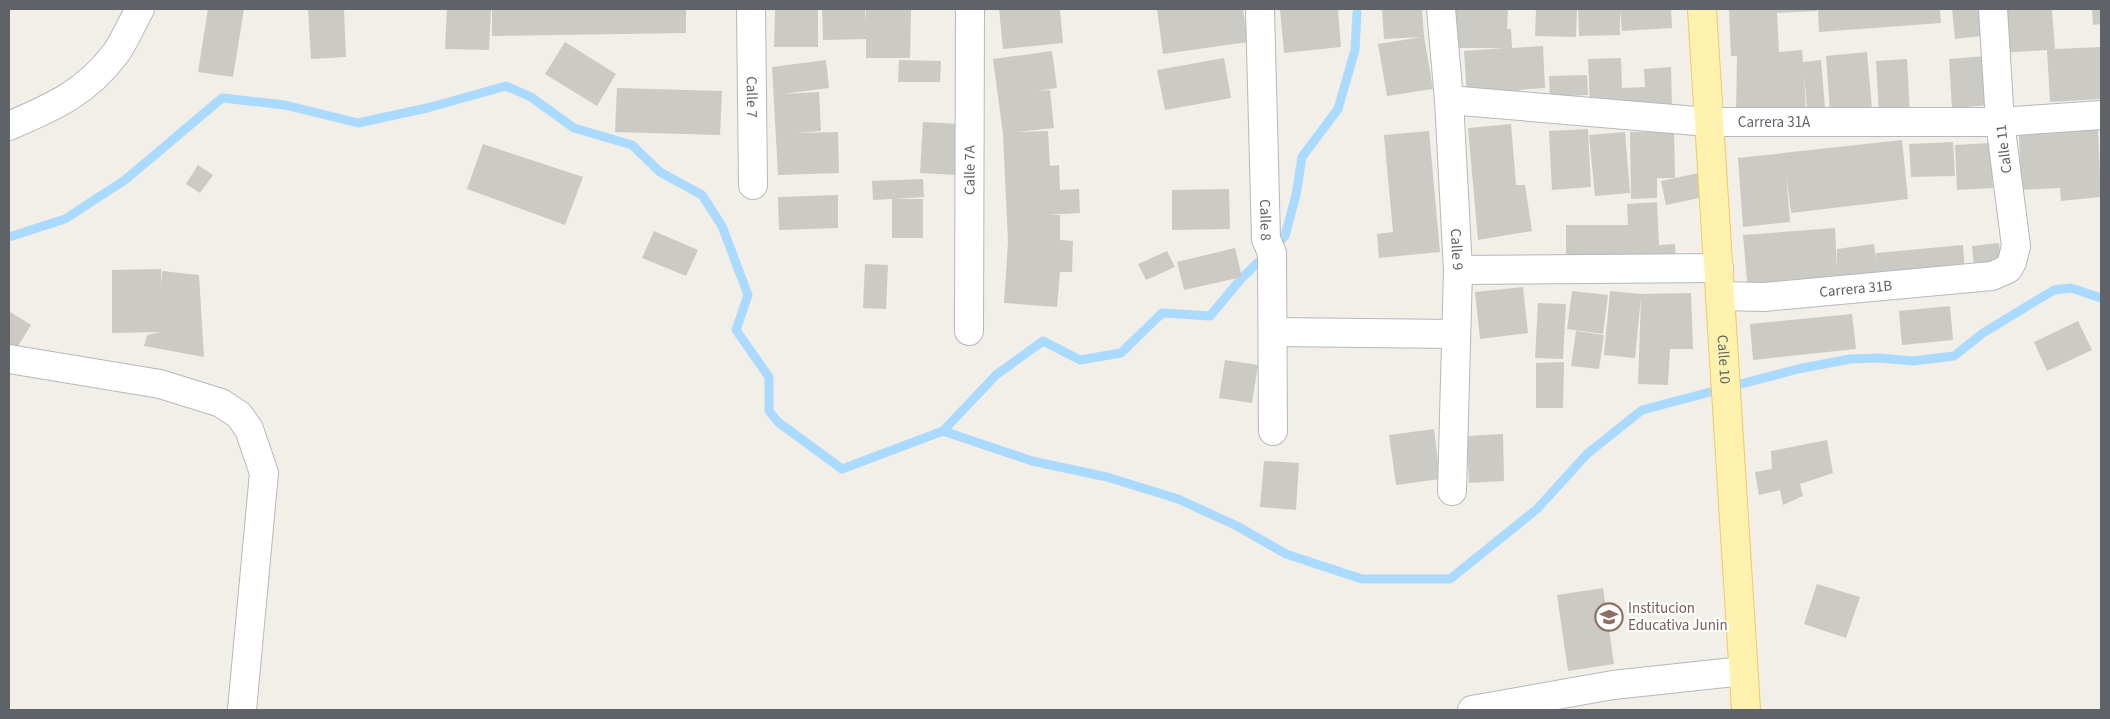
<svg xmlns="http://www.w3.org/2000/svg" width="2110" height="719" viewBox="0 0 2110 719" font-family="'Source Sans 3',sans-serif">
<rect width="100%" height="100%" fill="#f1efe8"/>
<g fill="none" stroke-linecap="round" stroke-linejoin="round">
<g stroke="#aadaff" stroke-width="9">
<polyline points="9,237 65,219 125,180 222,98 285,105 358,123 427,108 506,86 531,97 574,128 632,145 660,172 702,195 722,226 748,295 736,330 769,377 769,411 778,422 842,469 943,431 1032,461 1107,477 1178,499 1237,526 1286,554 1362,579 1450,579 1537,509 1587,454 1642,410 1798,369 1850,359 1880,358 1913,361 1954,356 1983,333 2054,290 2071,288 2101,298"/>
<polyline points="943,431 996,375 1043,341 1080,360 1121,353 1162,313 1210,316 1241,279 1285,236 1296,195 1302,157 1338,109 1355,50 1357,13"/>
</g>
</g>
<g fill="#cccac5">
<polygon points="208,9 244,9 233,77 198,72"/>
<polygon points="308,9 344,9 346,57 311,59"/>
<polygon points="447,9 491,9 489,50 445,49"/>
<polygon points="492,9 686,9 686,33 492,36"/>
<polygon points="775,9 818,9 818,47 774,47"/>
<polygon points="822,9 865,9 866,21 866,9 911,9 910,58 866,58 866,39 823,40"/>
<polygon points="999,9 1060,9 1063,43 1003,49"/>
<polygon points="1157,9 1243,9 1248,42 1163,54"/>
<polygon points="1280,9 1338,9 1341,47 1284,53"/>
<polygon points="1382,9 1422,9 1424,36 1433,89 1387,96 1378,44 1422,37 1384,39"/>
<polygon points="1455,9 1508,9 1507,29 1511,29 1512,48 1543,46 1545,88 1519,90 1520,100 1467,97 1464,51 1505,48 1454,48"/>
<polygon points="1536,9 1577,9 1576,37 1535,36"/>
<polygon points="1578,9 1620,9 1620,35 1579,36"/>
<polygon points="1620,9 1671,9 1672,28 1622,31"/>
<polygon points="1729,9 1816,9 1817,11 1777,13 1779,52 1802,50 1803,62 1821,60 1825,107 1807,109 1804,74 1806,113 1736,113 1737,56 1731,56"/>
<polygon points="1818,9 1940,9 1941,23 1819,32"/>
<polygon points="1952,9 1985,9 1988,35 1955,39"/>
<polygon points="2006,9 2052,9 2055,49 2101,47 2101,99 2050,102 2047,50 2000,53"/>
<polygon points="2092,9 2101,9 2101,24 2093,25"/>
<polygon points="565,42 616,74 597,106 545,74"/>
<polygon points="1052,51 1057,88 1035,91 1050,90 1054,128 1016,132 1048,131 1050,166 1059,165 1060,190 1079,189 1080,213 1046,215 1060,215 1060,240 1073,241 1072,272 1060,272 1057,307 1004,303 1008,242 1003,134 993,59"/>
<polygon points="1867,52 1872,109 1830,113 1826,56"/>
<polygon points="1986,56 1990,105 1952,108 1949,59"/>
<polygon points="1224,58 1231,98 1165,110 1157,70"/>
<polygon points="1621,58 1622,88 1645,87 1644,69 1671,67 1672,107 1590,108 1588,59"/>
<polygon points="1907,59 1910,113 1879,114 1876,61"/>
<polygon points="826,60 829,88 782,94 819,92 821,131 795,133 838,132 839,173 778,175 772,67"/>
<polygon points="899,60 941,61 940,82 898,82"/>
<polygon points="1587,75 1588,95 1550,97 1549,76"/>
<polygon points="617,88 722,91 720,135 615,132"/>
<polygon points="923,122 959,124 956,175 920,173"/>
<polygon points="1511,124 1516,185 1525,185 1532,231 1478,240 1468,128"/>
<polygon points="1588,129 1591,187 1552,190 1549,131"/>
<polygon points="2058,129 2098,129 2101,197 2061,201 2060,188 2021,190 2019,135 2058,133"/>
<polygon points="1429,131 1440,252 1379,258 1377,234 1393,232 1384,135"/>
<polygon points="1674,131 1675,178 1657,178 1657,198 1631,199 1630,132"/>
<polygon points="1625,132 1630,193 1595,196 1589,135"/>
<polygon points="1902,140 1908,199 1791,213 1786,175 1790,222 1743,227 1738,158"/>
<polygon points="1953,142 1955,176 1911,177 1909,144"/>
<polygon points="1990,143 1993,188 1957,190 1955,145"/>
<polygon points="483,144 583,177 565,225 467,189"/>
<polygon points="198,165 213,175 200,193 186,184"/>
<polygon points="1699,173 1704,197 1666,205 1661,181"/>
<polygon points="923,179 924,197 894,199 923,199 923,238 892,238 892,199 873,200 872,181"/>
<polygon points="1229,189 1230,229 1172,230 1172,190"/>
<polygon points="838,195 838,228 779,230 778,197"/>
<polygon points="1657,202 1659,245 1675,244 1676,264 1566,261 1566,225 1628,225 1627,204"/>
<polygon points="1835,228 1837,269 1837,249 1874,244 1877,264 1876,253 1963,245 1965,272 1748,292 1743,235"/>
<polygon points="654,231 698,250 686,276 642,258"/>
<polygon points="1999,243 2001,264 1974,268 1972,246"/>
<polygon points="1235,248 1242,277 1184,290 1177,262"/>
<polygon points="1167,251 1175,267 1146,280 1138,264"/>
<polygon points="865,264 888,265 886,309 863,308"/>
<polygon points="161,269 161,289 162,271 199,275 204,357 144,346 147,335 161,332 112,333 112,270"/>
<polygon points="1523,287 1528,333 1480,339 1475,292"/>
<polygon points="1572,291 1608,295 1603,334 1567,329"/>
<polygon points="1610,291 1641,294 1691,293 1693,349 1670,349 1668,385 1638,384 1641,297 1635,358 1604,355"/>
<polygon points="1538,303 1566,304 1563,359 1535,358"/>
<polygon points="1950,306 1953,340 1902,345 1899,311"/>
<polygon points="9,311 31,325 13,354 9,351"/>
<polygon points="1852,314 1856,349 1753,360 1750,324"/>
<polygon points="2078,321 2092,350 2047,371 2034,342"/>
<polygon points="1576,331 1604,335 1599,369 1571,366"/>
<polygon points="1225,360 1258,365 1252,403 1219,398"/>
<polygon points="1564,362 1563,408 1536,408 1536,363"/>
<polygon points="1434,429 1440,479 1396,485 1389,435"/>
<polygon points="1503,434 1504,481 1469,483 1467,436"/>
<polygon points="1827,440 1833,473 1800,484 1803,496 1783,505 1780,490 1759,495 1755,472 1772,469 1771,451"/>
<polygon points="1264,461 1299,463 1296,510 1260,507"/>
<polygon points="1817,584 1860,597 1846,638 1804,624"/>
<polygon points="1603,588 1614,664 1568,671 1557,595"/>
</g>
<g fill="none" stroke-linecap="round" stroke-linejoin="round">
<g stroke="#b5b8bc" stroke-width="30">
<g id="minor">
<path id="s1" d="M751,9L753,185"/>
<path id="s2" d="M1260,9L1266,239L1272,253L1273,431"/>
<path id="s3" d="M1441,9L1449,100L1458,270L1452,491"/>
<path id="s4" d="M1449,100L1708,122H2000L2101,115"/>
<path d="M9,126C53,107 86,93 116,53C125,40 132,23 140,9"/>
<polyline points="1458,270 1719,268"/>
<path id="s5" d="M1720,296L1764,297L1992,276L2008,269L2012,262L2016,246L2000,122L1993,9"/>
<path id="s6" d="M969,331L970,9"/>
<polyline points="1273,332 1456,334"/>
<polyline points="9,359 160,384 221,403 239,415 249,429 264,473 242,710"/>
<polyline points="1472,710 1613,685 1743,671"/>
</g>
</g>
<g stroke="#f2c960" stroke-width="30">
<g id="major">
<path id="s7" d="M1702,9L1746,710"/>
</g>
</g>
<use href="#minor" stroke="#fff" stroke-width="28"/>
<use href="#major" stroke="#fff2af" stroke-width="28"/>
</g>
<defs>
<g id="school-ring" transform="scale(1.4375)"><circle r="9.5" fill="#fff" stroke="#8d6e63" stroke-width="1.5"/><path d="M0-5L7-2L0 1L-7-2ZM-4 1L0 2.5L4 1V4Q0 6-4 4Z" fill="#8d6e63"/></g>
</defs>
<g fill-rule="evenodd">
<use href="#school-ring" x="1609" y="617"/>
</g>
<g text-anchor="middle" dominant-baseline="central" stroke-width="4.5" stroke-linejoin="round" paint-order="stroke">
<g font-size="15" fill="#5f6368" stroke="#fff">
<text stroke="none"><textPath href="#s1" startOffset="88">Calle 7</textPath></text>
<text stroke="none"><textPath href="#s4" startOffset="326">Carrera 31A</textPath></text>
<text transform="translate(2004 149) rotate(-97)">Calle 11</text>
<text stroke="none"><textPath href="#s6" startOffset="161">Calle 7A</textPath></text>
<text stroke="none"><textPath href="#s2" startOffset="211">Calle 8</textPath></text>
<text stroke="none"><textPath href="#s3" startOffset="241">Calle 9</textPath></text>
<text stroke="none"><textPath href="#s5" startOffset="136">Carrera 31B</textPath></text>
<text stroke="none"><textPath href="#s7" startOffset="351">Calle 10</textPath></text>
</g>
<g font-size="15" fill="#785e54" stroke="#fff" text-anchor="start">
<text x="1628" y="608">Institucion<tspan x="1628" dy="17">Educativa Junin</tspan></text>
</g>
</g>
<rect width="2110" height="719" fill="none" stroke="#5f6368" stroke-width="20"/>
</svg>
